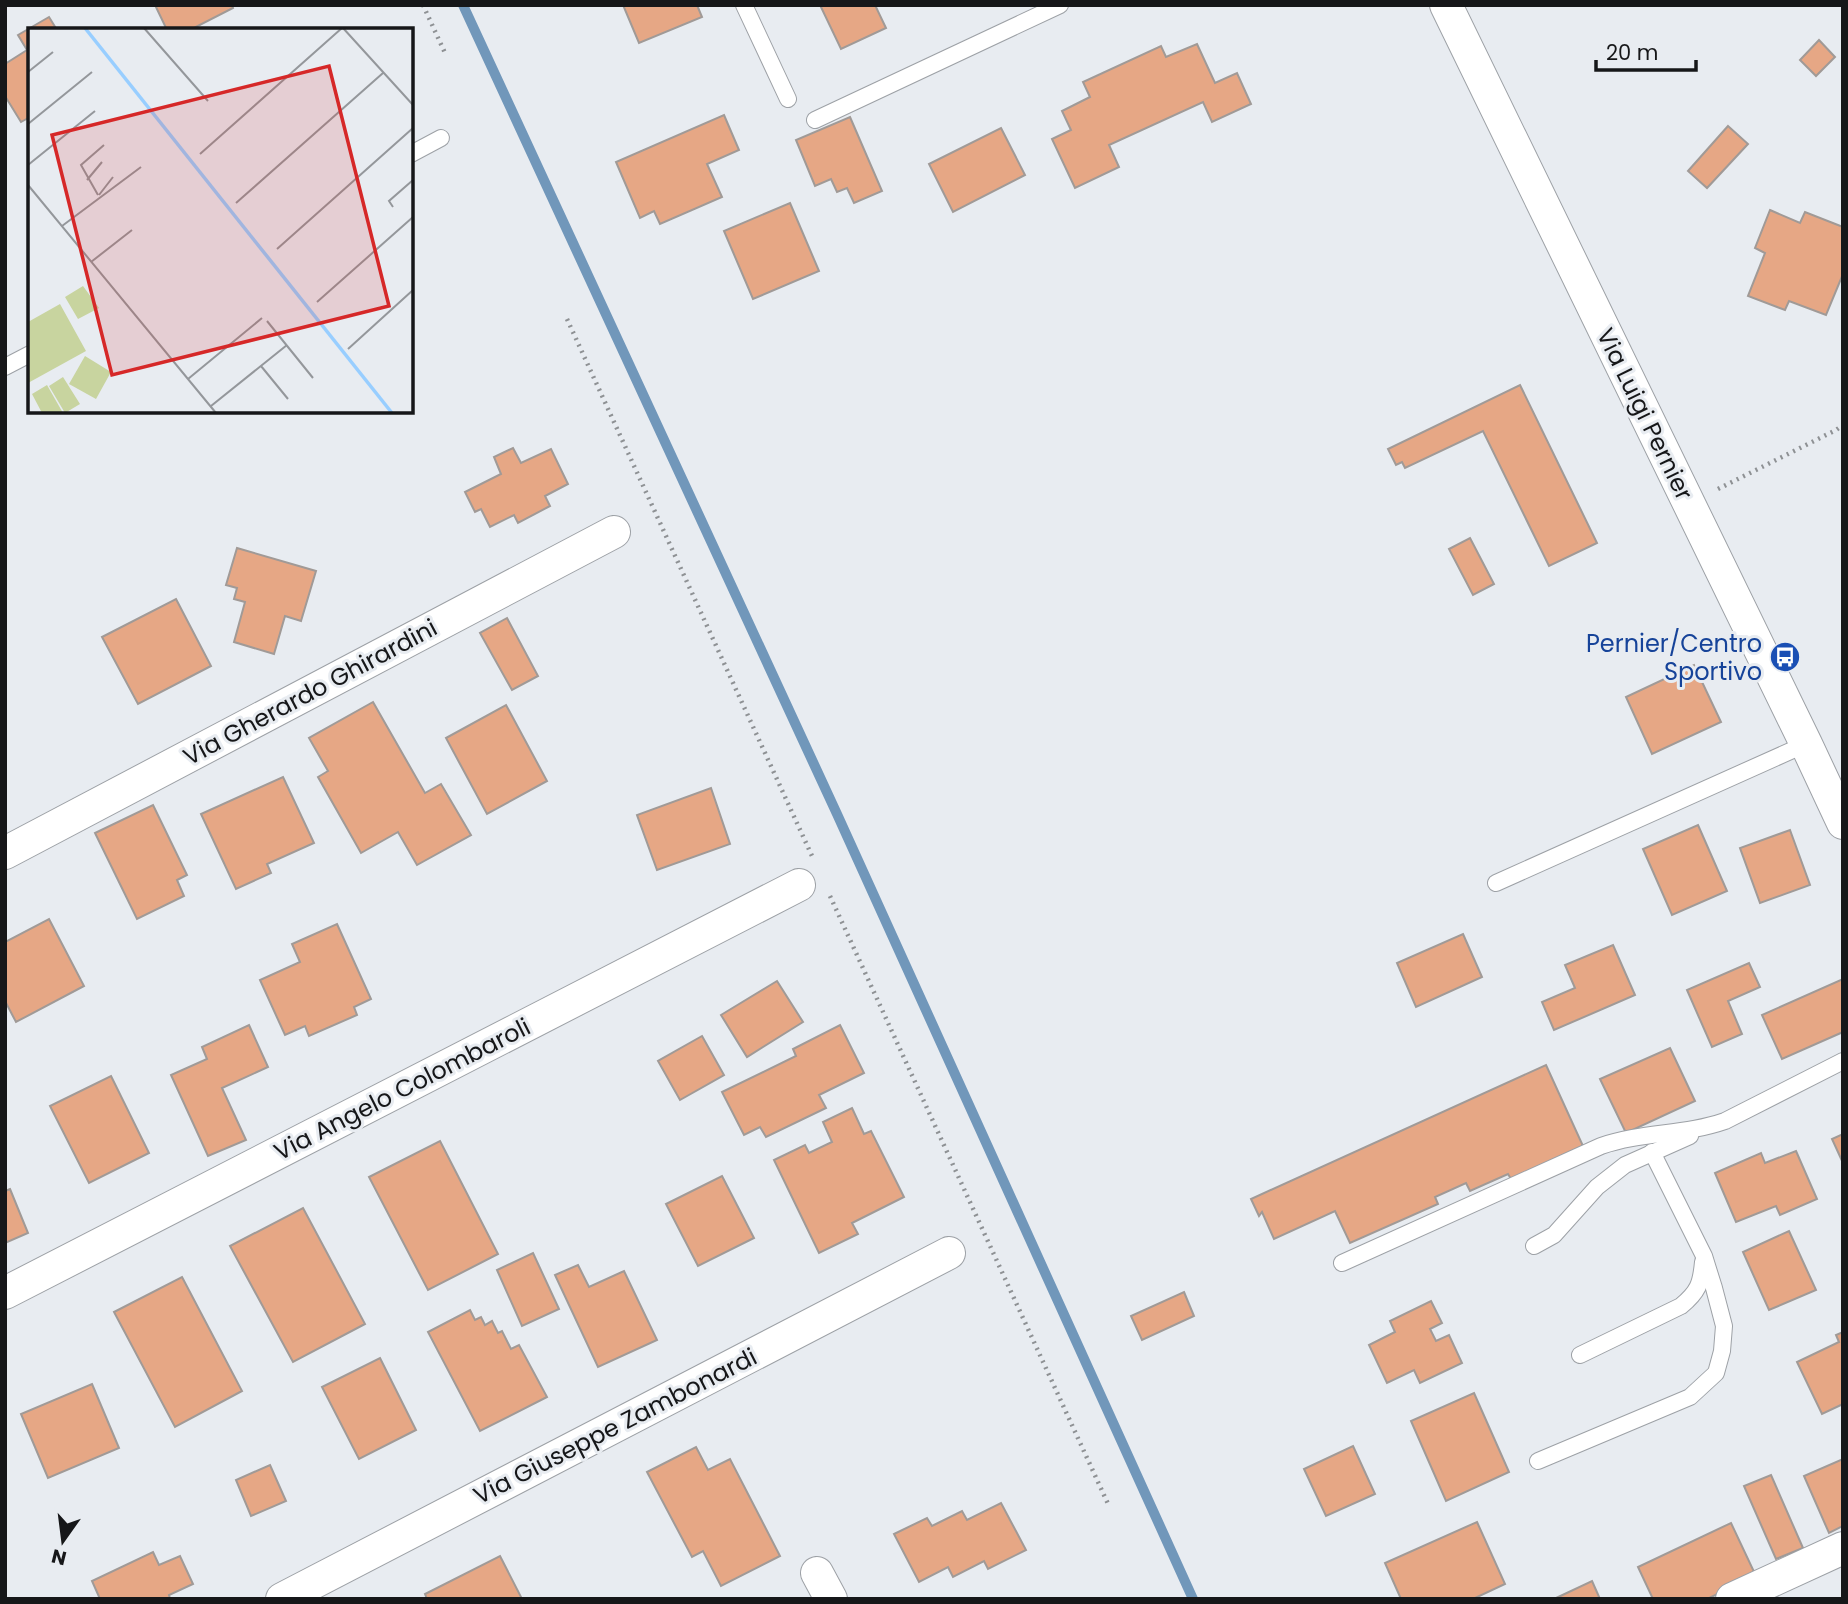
<svg xmlns="http://www.w3.org/2000/svg" width="1848" height="1604" viewBox="0 0 1848 1604" font-family="Poppins,sans-serif">
<rect width="100%" height="100%" fill="#e8ecf1"/>
<g fill="none" stroke-linecap="round" stroke-linejoin="round">
<polyline stroke="#7197ba" stroke-width="10" points="463,5 837,814 1193,1599"/>
</g>
<g fill="#e6a785" stroke="#a09a97" stroke-width="2">
<polygon points="155,5 232,5 233,8 190,30 167,30"/>
<polygon points="623,5 697,5 702,17 639,43"/>
<polygon points="820,5 875,5 886,28 841,49"/>
<polygon points="49,17 57,30 30,30 30,117 21,122 5,96 5,64 27,50 18,35"/>
<polygon points="1819,40 1835,57 1816,76 1800,60"/>
<polygon points="1197,44 1215,83 1237,73 1251,104 1212,122 1203,102 1109,145 1119,167 1075,188 1052,139 1071,130 1062,111 1090,97 1083,82 1161,46 1166,57"/>
<polygon points="724,115 739,150 707,164 722,197 660,224 654,211 640,218 616,162"/>
<polygon points="850,117 882,191 854,203 847,188 837,192 831,179 815,186 796,140"/>
<polygon points="1728,126 1748,144 1707,188 1688,171"/>
<polygon points="1001,128 1025,175 953,212 929,164"/>
<polygon points="790,203 819,271 753,299 724,231"/>
<polygon points="1770,210 1800,223 1805,212 1843,227 1843,274 1826,315 1789,301 1785,310 1748,296 1765,253 1755,248"/>
<polygon points="1520,385 1597,543 1549,566 1483,431 1405,468 1402,462 1396,465 1388,449"/>
<polygon points="513,448 521,463 551,449 568,484 545,496 550,506 518,523 514,515 490,527 481,509 475,512 465,492 501,474 494,457"/>
<polygon points="1470,538 1494,584 1473,595 1449,549"/>
<polygon points="237,548 316,571 301,621 285,616 274,654 234,642 245,602 234,599 237,588 226,585"/>
<polygon points="176,599 211,666 138,704 102,637"/>
<polygon points="507,618 538,676 512,690 480,633"/>
<polygon points="1694,665 1721,722 1652,754 1626,697"/>
<polygon points="373,702 425,793 441,784 471,835 417,865 398,832 361,853 318,777 328,771 309,738"/>
<polygon points="506,705 547,781 487,814 446,738"/>
<polygon points="283,777 314,843 267,864 271,873 236,889 201,814"/>
<polygon points="711,788 730,844 657,870 637,815"/>
<polygon points="153,805 187,875 177,880 184,896 137,919 95,833"/>
<polygon points="1698,825 1727,891 1672,915 1643,849"/>
<polygon points="1790,830 1810,885 1760,903 1740,848"/>
<polygon points="49,919 84,986 16,1022 5,1001 5,942"/>
<polygon points="337,924 371,999 354,1007 357,1015 309,1036 305,1026 285,1035 260,980 300,962 292,944"/>
<polygon points="1463,934 1482,977 1416,1007 1397,963"/>
<polygon points="1613,945 1635,995 1554,1030 1542,1002 1575,988 1565,965"/>
<polygon points="1749,963 1760,987 1728,1001 1742,1034 1712,1047 1687,990"/>
<polygon points="1843,979 1843,1032 1782,1059 1762,1015"/>
<polygon points="777,981 803,1022 747,1057 721,1015"/>
<polygon points="249,1025 268,1067 222,1088 246,1140 208,1156 171,1075 207,1059 202,1047"/>
<polygon points="840,1025 864,1073 819,1095 826,1108 766,1137 760,1127 744,1135 722,1092 796,1056 793,1049"/>
<polygon points="702,1036 724,1075 680,1100 658,1061"/>
<polygon points="1670,1048 1695,1101 1626,1133 1600,1079"/>
<polygon points="1546,1065 1583,1146 1511,1179 1508,1174 1470,1191 1466,1183 1435,1197 1438,1204 1350,1243 1335,1211 1274,1239 1262,1212 1259,1216 1251,1199"/>
<polygon points="111,1076 149,1153 89,1183 50,1106"/>
<polygon points="852,1108 864,1134 871,1131 904,1197 852,1223 858,1234 819,1253 774,1160 805,1145 809,1153 832,1142 823,1122"/>
<polygon points="1843,1134 1843,1163 1832,1139"/>
<polygon points="440,1141 498,1254 428,1290 369,1177"/>
<polygon points="1796,1151 1817,1199 1780,1215 1776,1206 1736,1222 1715,1173 1761,1153 1765,1163"/>
<polygon points="722,1176 754,1238 698,1266 666,1204"/>
<polygon points="10,1189 28,1233 5,1243 5,1191"/>
<polygon points="303,1208 365,1324 293,1362 230,1246"/>
<polygon points="1789,1231 1816,1290 1769,1310 1743,1252"/>
<polygon points="533,1253 559,1309 522,1326 497,1270"/>
<polygon points="578,1265 589,1287 624,1271 657,1340 598,1367 555,1275"/>
<polygon points="182,1277 242,1391 175,1427 114,1312"/>
<polygon points="1184,1292 1194,1316 1142,1340 1131,1316"/>
<polygon points="1431,1301 1442,1323 1430,1329 1436,1341 1449,1335 1462,1363 1420,1383 1414,1370 1387,1383 1369,1345 1395,1332 1390,1321"/>
<polygon points="470,1310 475,1320 481,1317 485,1325 492,1321 498,1333 502,1331 511,1349 519,1345 547,1397 480,1431 428,1332"/>
<polygon points="1843,1332 1843,1404 1822,1414 1797,1362 1839,1342 1836,1335"/>
<polygon points="380,1358 416,1430 359,1459 322,1387"/>
<polygon points="92,1384 119,1448 48,1478 21,1414"/>
<polygon points="1474,1393 1509,1472 1446,1501 1411,1421"/>
<polygon points="1353,1446 1375,1494 1326,1516 1304,1469"/>
<polygon points="696,1447 708,1470 730,1459 780,1556 721,1586 703,1551 692,1557 647,1472"/>
<polygon points="1843,1459 1843,1526 1829,1533 1804,1476"/>
<polygon points="270,1465 286,1501 251,1516 236,1480"/>
<polygon points="1771,1475 1803,1548 1776,1559 1744,1486"/>
<polygon points="1001,1503 1026,1550 988,1569 984,1561 953,1577 948,1567 919,1582 894,1534 927,1518 932,1526 962,1511 967,1520"/>
<polygon points="1477,1522 1505,1584 1473,1599 1401,1599 1385,1563"/>
<polygon points="1731,1523 1756,1576 1707,1599 1653,1599 1638,1567"/>
<polygon points="153,1552 159,1565 180,1556 193,1584 169,1595 170,1599 100,1599 92,1581"/>
<polygon points="500,1556 522,1599 427,1599 425,1594"/>
<polygon points="1592,1581 1600,1599 1554,1599"/>
</g>
<g fill="none" stroke-linecap="round" stroke-linejoin="round">
<g stroke="#9da1a6" stroke-width="18">
<g id="lane">
<polyline points="744,5 788,99"/>
<polyline points="815,120 1060,5"/>
<polyline points="411,154 441,138"/>
<polyline points="5,367 30,354"/>
<polyline points="1496,883 1806,744"/>
<polyline points="1534,1246 1554,1235 1597,1187 1625,1165 1690,1136"/>
<path d="M1342,1263L1601,1146C1641,1132 1685,1135 1725,1121L1843,1061"/>
<path d="M1580,1355L1681,1306C1698,1292 1701,1284 1703,1262"/>
<polyline points="1538,1461 1690,1397 1716,1373 1722,1351 1724,1326 1714,1288 1704,1256 1652,1152"/>
</g>
</g>
<g stroke="#9da1a6" stroke-width="34">
<g id="street">
<polyline points="1446,5 1806,744 1843,823"/>
<polyline points="5,853 614,532"/>
<polyline points="5,1293 799,885"/>
<polyline points="817,1573 831,1599"/>
<polyline points="282,1599 949,1253"/>
<polyline points="1732,1599 1843,1548"/>
</g>
</g>
<g stroke="#8e9194" stroke-width="4.5" stroke-dasharray="2 5" stroke-linecap="butt">
<polyline points="423,5 445,53"/>
<polyline points="567,319 812,856"/>
<polyline points="1718,489 1836,430 1843,425"/>
<polyline points="830,896 1109,1506"/>
</g>
<use href="#lane" stroke="#fff" stroke-width="16"/>
<use href="#street" stroke="#fff" stroke-width="32"/>
</g>
<defs>
<g id="bus-disc" transform="scale(1.575)"><circle r="9.5" fill="#1a4fb4" stroke="#e8ecf1"/><path d="M-5-6H5V4H4V6H2V4H-2V6H-4V4H-5ZM-3.5-4V0h7V-4ZM-3.5 1.2v1.5H-2V1.2ZM2 1.2v1.5H3.5V1.2Z" fill="#fff"/></g>
</defs>
<g fill-rule="evenodd">
<use href="#bus-disc" x="1785" y="657"/>
</g>
<g text-anchor="middle" dominant-baseline="central" stroke-width="6" stroke-linejoin="round" paint-order="stroke">
<g font-size="24" fill="#161719" stroke="#e8ecf1">
<text transform="translate(1645 414) rotate(64)">Via Luigi Pernier</text>
<text transform="translate(310 692) rotate(-28)">Via Gherardo Ghirardini</text>
<text transform="translate(402 1089) rotate(-27)">Via Angelo Colombaroli</text>
<text transform="translate(615 1426) rotate(-27)">Via Giuseppe Zambonardi</text>
</g>
<g font-size="24" fill="#164399" stroke="#e8ecf1" text-anchor="end">
<text x="1762" y="643">Pernier/Centro<tspan x="1762" dy="28">Sportivo</tspan></text>
</g>
</g>
<g transform="translate(28 28)">
<rect width="385" height="385" fill="#e8ecf1"/>
<path d="M55,258L71,280L50,291L37,269ZM32,276L58,323L0,355V294ZM57,328L83,344L68,371L41,356ZM35,349L52,376L37,385L21,358ZM19,357L35,385H14L4,366Z" fill="#c8d49f"/>
<path fill="none" stroke="#98ceff" stroke-width="3.5" d="M57,0L364,385"/>
<path fill="none" stroke="#94979b" stroke-width="2" d="M116,0L180,73M315,0L385,77M0,44L25,24M0,96L64,44M172,126L314,0M0,137L67,83M59,152L74,134M0,157L188,385M70,167L53,137L76,117M71,167L85,149M208,175L355,45M365,179L361,173L385,152M34,198L113,139M249,221L385,100M63,234L104,202M289,274L385,189M239,293L285,350M320,321L385,262M233,338L260,371M160,351L234,290M183,378L259,317"/>
<path fill="#d62828" fill-opacity="0.15" stroke="#d62828" stroke-width="3.5" d="M301,38L361,278L84,347L24,107Z"/>
<rect width="385" height="385" fill="none" stroke="#161719" stroke-width="3.5"/>
</g>
<rect width="1848" height="1604" fill="none" stroke="#161719" stroke-width="14"/>
<g transform="translate(63 1541) rotate(194)" stroke="#e8ecf1" stroke-width="5" paint-order="stroke">
<path d="M0-5L12 26L0 18L-12 26Z" fill="#161719"/>
<text y="-10" font-size="19" font-weight="bold" text-anchor="middle" fill="#161719">N</text>
</g>
<path d="M1596 60v10h100v-10" fill="none" stroke="#161719" stroke-width="3.5"/>
<text x="1606" y="60" font-size="21" fill="#161719" stroke="#e8ecf1" stroke-width="5" paint-order="stroke">20 m</text>
</svg>
